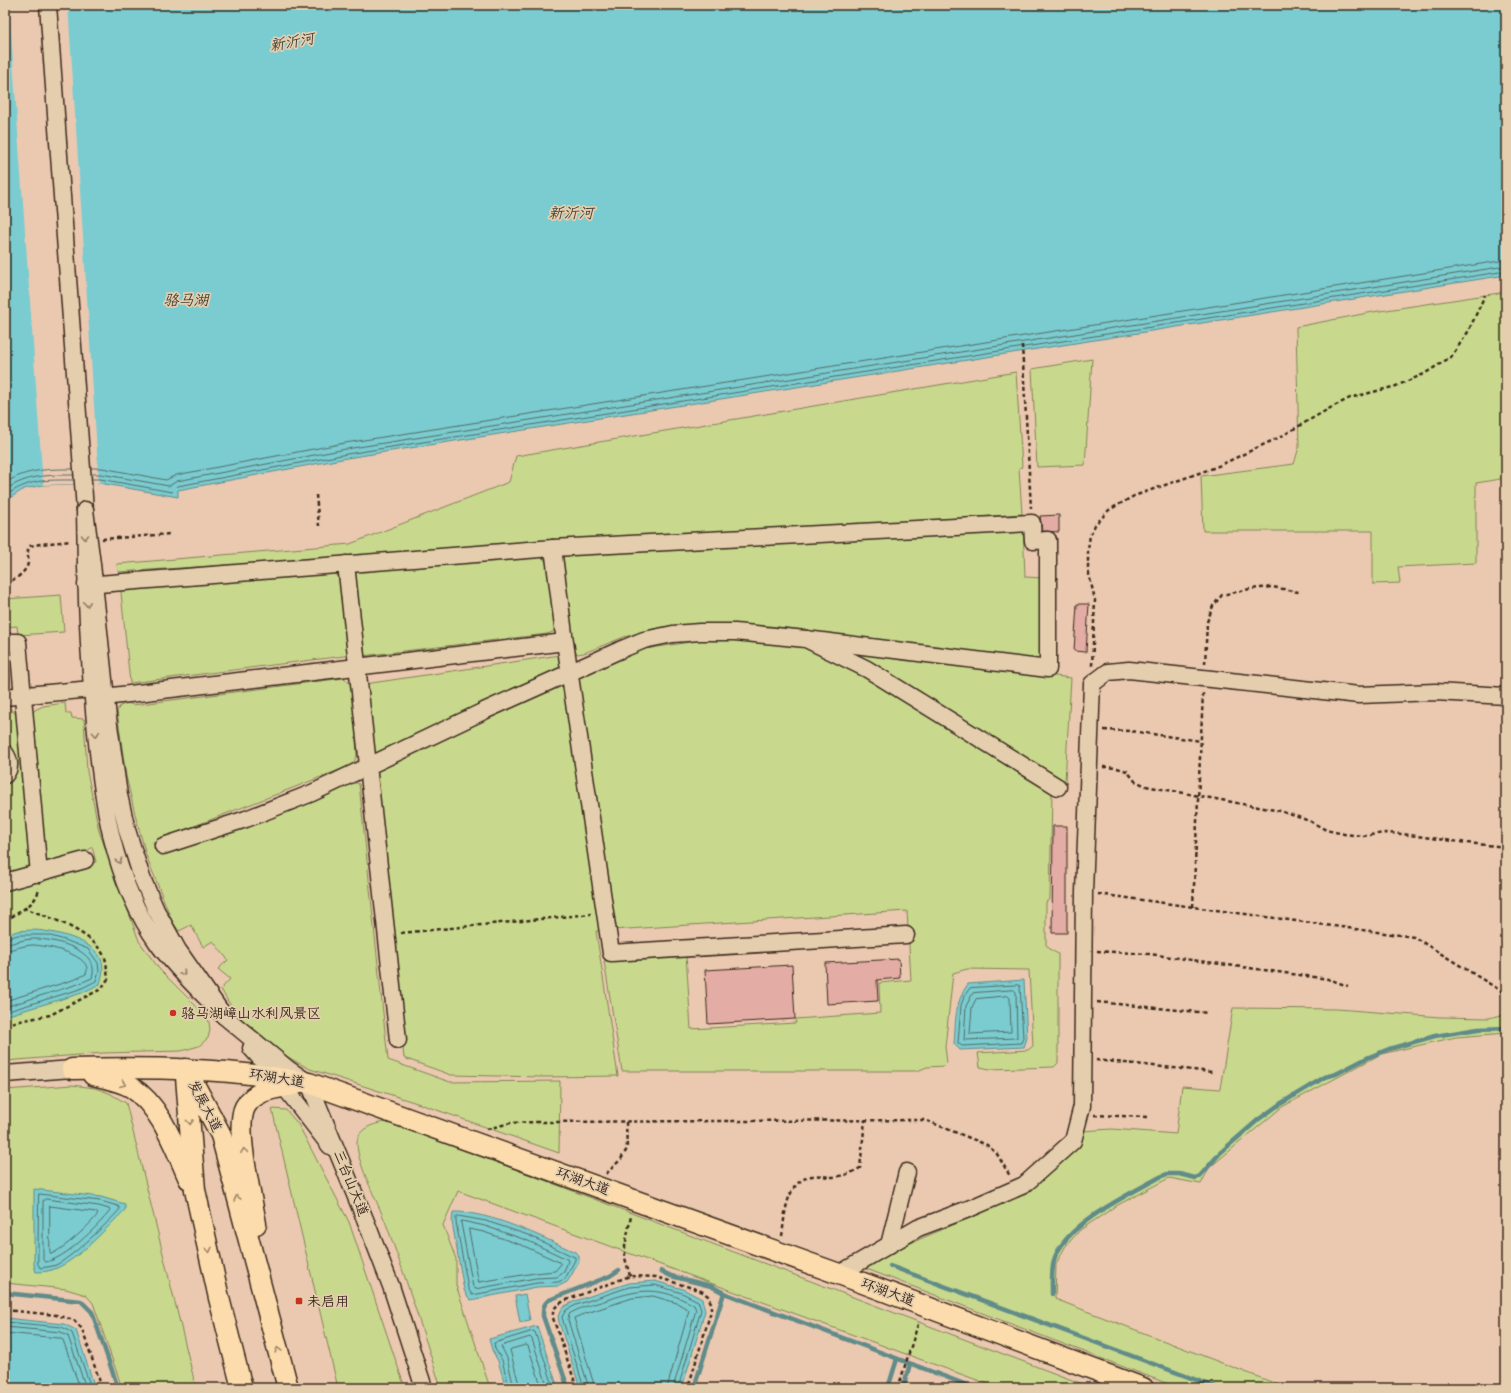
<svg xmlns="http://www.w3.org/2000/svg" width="1511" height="1393" viewBox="0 0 1511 1393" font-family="Itim,'LXGW WenKai TC',sans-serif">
<rect width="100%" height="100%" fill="#ebc9b0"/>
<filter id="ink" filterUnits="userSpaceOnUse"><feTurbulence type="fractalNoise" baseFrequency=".025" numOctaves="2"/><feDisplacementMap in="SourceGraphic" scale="8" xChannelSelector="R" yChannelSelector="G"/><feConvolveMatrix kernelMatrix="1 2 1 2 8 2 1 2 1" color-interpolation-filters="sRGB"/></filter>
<g filter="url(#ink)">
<g fill="#c8d98d" stroke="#828256">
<polygon points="1506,292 1506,473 1500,479 1476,483 1476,563 1398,567 1400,583 1373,584 1373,531 1203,531 1201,476 1294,464 1299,447 1296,327 1373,312"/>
<polygon points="1092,359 1085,465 1037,467 1032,369"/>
<polygon points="1016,372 1022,467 1019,468 1022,514 118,572 117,564 350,544 509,482 516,456"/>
<polygon points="1023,526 1025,577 1043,578 1042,655 1035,661 780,628 706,624 661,627 624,637 584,653 577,654 572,648 562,565 562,555"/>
<polygon points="538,555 544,559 548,566 555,627 553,632 547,634 362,656 353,579 356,573 361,568"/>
<polygon points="331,572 337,575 342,583 349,652 344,656 130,683 121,592 125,587"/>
<polygon points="61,595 64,632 18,635 17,626 5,627 5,599"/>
<polygon points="710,639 750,639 857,651 1071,678 1065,781 946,710 1052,791 1050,899 1046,902 1046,945 1051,950 1058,954 1058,1063 1054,1067 990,1069 980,1067 978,1053 1028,1050 1033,1046 1029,970 967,969 953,973 945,1047 947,1063 944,1066 927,1067 917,1071 622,1071 604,961 686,955 691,1029 796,1023 795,1019 880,1013 879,983 911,980 907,911 596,931 618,1076 544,1077 451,1075 404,1058 365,684 560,655 584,672 604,663 645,649"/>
<path d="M344,678L351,685L353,694L357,756L352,765L153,842L156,851L196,840L353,782L359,784L388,1060L450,1082L560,1081L559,1153L420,1104L310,1069C282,1055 253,1036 234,1010C229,1004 225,996 221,989L230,979L218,969L228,960L213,941L203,947L191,925L179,931L172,921L146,855L134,810L126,776L117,711L120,706L128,703L133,705Z"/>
<polygon points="65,703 66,713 71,713 72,718 84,719 87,771 99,831 139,941 160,970 205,1015 209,1022 210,1030 208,1038 199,1046 181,1051 103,1053 5,1061 5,889 96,862 92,847 83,854 50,863 45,862 31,715 35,710 43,706"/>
<polygon points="5,705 16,714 18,720 31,859 29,867 19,871 5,873"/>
<polygon points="1233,1008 1337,1009 1440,1017 1489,1018 1506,1014 1506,1033 1456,1037 1381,1054 1282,1107 1209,1168 1201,1184 1169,1178 1116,1206 1080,1230 1065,1247 1056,1264 1055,1299 1287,1388 1179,1388 864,1268 904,1246 1020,1196 1079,1145 1082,1131 1112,1129 1176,1134 1182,1086 1220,1089"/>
<polygon points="72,1085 95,1088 109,1093 126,1103 196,1388 122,1388 93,1303 86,1295 66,1289 5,1283 5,1090"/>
<polygon points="272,1109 286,1110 298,1124 349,1222 405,1388 338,1388"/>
<path d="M383,1122L396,1124L1093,1388H999L458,1191L443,1225L456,1259V1285L490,1388H441C424,1335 407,1281 388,1229C380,1206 357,1165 357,1143C358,1128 372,1125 383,1122Z"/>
</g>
<g fill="#7accd0" stroke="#618b89">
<polygon points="5,5 1506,5 1506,275 347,458 178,490 178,497 99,483 43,485 24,489 5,501"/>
<path d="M31,930C51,930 97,940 102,962C104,969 102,977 100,984L82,993L5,1016V936L17,931Z"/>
<path d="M1024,980L1027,1038L1024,1047L960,1050L954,1044C956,1020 954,1004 968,984Z"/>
<path d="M34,1189L101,1197L125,1204V1210C106,1228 80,1258 57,1268C51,1271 43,1272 36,1272L34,1265Z"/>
<path d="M453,1212C489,1211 542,1237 575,1252L579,1255V1261L571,1276L567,1282L559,1286L537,1287L471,1300L467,1296L464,1290L452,1222Z"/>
<polygon points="655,1281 683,1289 702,1299 705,1311 682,1388 580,1388 559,1322 558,1316 563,1307 575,1301 629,1283"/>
<polygon points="525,1294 530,1320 520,1322 515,1296"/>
<polygon points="5,1318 64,1324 76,1330 95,1388 5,1388"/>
<polygon points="537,1326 558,1388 506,1388 498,1361 492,1350 489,1339"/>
</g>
<polygon fill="#ebc9b0" points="9,5 68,5 99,483 43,485"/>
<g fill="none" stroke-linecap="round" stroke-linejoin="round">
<g stroke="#546b65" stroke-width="1">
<polyline points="91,468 102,468 166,480 176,475 345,443 1506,260"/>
<polyline points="91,474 101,474 169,486 177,481 346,449 1506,266"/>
<polyline points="92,479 100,479 172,492 178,486 347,454 1506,271"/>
<path d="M5,483C27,469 48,469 73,469"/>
<path d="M5,490C27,475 47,475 73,475"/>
<path d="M5,496C29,479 45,480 74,480"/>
<polyline points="5,939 18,935 47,935 65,940 88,949 98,963 99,972 96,981 80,989 5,1012"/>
<path d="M5,944C14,944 22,939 33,939C52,938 102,950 92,978L78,984L5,1007"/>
<path d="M5,950C14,950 23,945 32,945C45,945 95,955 86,974L76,979L5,1001"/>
<polygon points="1018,985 1020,986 1023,1038 1021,1043 962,1046 958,1043 961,1005 965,995 970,988"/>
<polygon points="1014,990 1016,992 1017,1038 964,1040 966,1006 973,993"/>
<polygon points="1008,996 1010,998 1011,1032 970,1034 972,1007 976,999"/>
<path d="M39,1194L100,1201L118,1206L120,1209C108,1223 72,1257 56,1265C51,1267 45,1267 40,1268L38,1264Z"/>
<path d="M46,1199L99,1206L109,1209L110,1211C98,1226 64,1260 45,1262L43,1260V1201Z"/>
<path d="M50,1206L96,1212L98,1214C90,1225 64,1249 51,1254L50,1252Z"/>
<polygon points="458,1216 486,1221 528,1235 572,1256 575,1257 575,1260 565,1279 558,1282 537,1283 472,1295 468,1288 456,1222 456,1217"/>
<polygon points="462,1221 485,1226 526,1240 567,1259 568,1261 564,1272 557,1277 536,1278 475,1289 473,1287 461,1223"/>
<polygon points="469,1229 484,1232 524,1246 559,1262 561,1264 555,1271 535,1273 479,1282"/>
<polyline points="5,1322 62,1327 72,1333 91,1388"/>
<polyline points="5,1327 61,1332 68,1336 86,1388"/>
<polyline points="5,1333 59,1338 63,1340 80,1388"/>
<polyline points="509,1388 502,1360 495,1349 494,1343 533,1331 535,1332 554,1388"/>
<polyline points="514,1388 507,1358 501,1346 530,1337 532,1339 548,1388"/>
<polyline points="520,1388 510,1350 511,1349 526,1345 528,1346 542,1388"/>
<polyline points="584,1388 563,1321 562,1317 566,1310 576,1305 629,1287 655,1285 682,1293 698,1301 701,1310 678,1388"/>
<path d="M589,1388L568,1320L569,1314C579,1308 590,1305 601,1302C639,1289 657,1285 694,1305L696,1310L673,1388"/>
<polyline points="595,1388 574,1318 581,1315 632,1298 653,1296 677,1303 689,1310 667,1388"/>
</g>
<g stroke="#618b89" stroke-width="4.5">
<polyline points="890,1266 1218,1388"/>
<polyline points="661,1271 671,1276 711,1286 724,1293 975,1388"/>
<polyline points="5,1293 81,1301 92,1312 118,1388"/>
<path d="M1052,1294C1052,1282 1051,1268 1055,1257C1069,1222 1128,1195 1160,1177L1167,1174H1179L1195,1178L1200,1176L1220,1153L1259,1119L1280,1104L1325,1077L1336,1074L1369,1057L1389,1049L1435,1036L1478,1029L1506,1028"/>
<path d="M568,1388L543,1316C543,1309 543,1304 549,1300L610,1276L619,1270"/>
<polyline points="694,1388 724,1293"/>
<polyline points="888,1388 897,1359"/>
<polyline points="903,1388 910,1364"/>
</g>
</g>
<g fill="#e3aca4" stroke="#3b2a1e">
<polygon points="1059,515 1059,532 1042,531 1040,516"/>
<polygon points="1077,604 1089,604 1086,652 1074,651"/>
<polygon points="1053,826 1067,826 1067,933 1052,933"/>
<polygon points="899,959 900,978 877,980 878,1001 827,1004 825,963"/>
<polygon points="792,965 795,1019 708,1024 705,970"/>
</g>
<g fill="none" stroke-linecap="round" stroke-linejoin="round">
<g stroke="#3b2a1e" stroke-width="19">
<g id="minor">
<polyline points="48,5 85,510"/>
<polyline points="553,548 565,642 611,953 906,935"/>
<polyline points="346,564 398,1040"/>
<path d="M86,565C87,617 90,670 95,722C102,800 112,879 158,944C177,970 202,993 224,1016L178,950L156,910L142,878L127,830L119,795L108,718L92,564"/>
<polyline points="86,585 553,548 1032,523 1033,541 1048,540 1048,669 806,639"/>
<polyline points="5,642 18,642 39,874"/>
<polyline points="5,697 103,688"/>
<polyline points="96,698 565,642"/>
<path d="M5,753C10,760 11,768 5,775"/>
<polyline points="163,846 246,819 312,793 484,711 620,650 644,640 673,634 700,632 735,632 806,639 867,669 1058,787"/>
<polyline points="5,882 85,860"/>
<polyline points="224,1016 287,1068 309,1083 367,1224 391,1286 424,1388"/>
<polyline points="251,1048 276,1076 330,1146"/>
<polyline points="5,1074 72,1069"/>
<polyline points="889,1245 907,1172"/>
<polyline points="839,1274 918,1228 971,1208 1024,1185 1073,1141 1082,1106 1084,892 1092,684 1108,672 1129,670 1359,695 1435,692 1506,696"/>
</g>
</g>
<g stroke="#3b2a1e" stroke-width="23">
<g id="major">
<path d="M72,1069C152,1067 231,1068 309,1083L839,1274L1143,1388"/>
<polyline points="186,1069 221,1135 288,1388"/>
<path d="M93,1075C106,1078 120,1081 131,1087C161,1106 175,1148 189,1179"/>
<polyline points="186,1077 195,1190 219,1298 242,1388"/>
<path d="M256,1224C252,1198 234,1129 245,1107C255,1089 277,1088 294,1085"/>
</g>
</g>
<g stroke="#3b2a1e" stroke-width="2.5" stroke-dasharray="4 3" stroke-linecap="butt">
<polyline points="1022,345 1031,508"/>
<polyline points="316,495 319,526"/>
<polyline points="102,539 170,534"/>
<path d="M5,583C13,582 28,571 28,562C29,556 26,551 30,546L40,544L71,541"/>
<polyline points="1205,664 1207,622 1213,606 1222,595 1250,589 1272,587 1299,592"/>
<polyline points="1092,666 1095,600 1088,570 1088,550 1090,535 1095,525 1109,510 1134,496 1216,467 1280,437 1332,407 1350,398 1396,386 1424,374 1451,357 1468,332 1485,295"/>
<polyline points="1104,730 1131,731 1201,741"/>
<polyline points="1103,767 1117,768 1127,771 1135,781 1146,786 1280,811 1310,821 1326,830 1344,834 1363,836 1385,833 1402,834 1467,843 1506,847"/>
<polyline points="1506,871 1503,921 1506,937"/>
<polyline points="1098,894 1414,937 1506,994"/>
<polyline points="1193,907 1203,693"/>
<path d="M5,921C18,912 37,905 39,888"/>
<polyline points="401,933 591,914"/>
<polyline points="1097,951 1149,954 1328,979 1348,986"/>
<polyline points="1097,1002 1208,1013"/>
<path d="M5,1024L50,1015L101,989L108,979C107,973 107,964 105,958C94,932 49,917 24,908"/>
<polyline points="1096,1060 1212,1072"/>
<polyline points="1094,1115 1148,1117"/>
<polyline points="487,1129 510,1123 536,1122 925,1120 987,1145 997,1154 1010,1176"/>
<polyline points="606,1174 621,1159 627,1149 626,1122"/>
<path d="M782,1236C785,1215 785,1182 812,1176C817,1175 823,1176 828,1177C840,1177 850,1174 860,1168L865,1120"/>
<polyline points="630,1276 625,1258 625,1246 631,1216"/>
<polyline points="5,1310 56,1315 74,1320 82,1329 102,1388"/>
<path d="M577,1388L553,1318C552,1308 556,1306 564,1301L630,1276L656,1277L696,1289L703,1292L708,1296L711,1303V1311L688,1388"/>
<polyline points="898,1388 919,1321"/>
</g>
<use href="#minor" stroke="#e5ceae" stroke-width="16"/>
<use href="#major" stroke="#fcdcac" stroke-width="20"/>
<g stroke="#3b2a1e" stroke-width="19" stroke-linecap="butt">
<polyline id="minor-bridge" points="86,565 85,510 92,564"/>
</g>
<use href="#minor-bridge" stroke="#e5ceae" stroke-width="16"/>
</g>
<defs><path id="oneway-chevron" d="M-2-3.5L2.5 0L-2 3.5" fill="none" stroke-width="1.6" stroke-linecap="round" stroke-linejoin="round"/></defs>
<g stroke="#907c66">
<use href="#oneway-chevron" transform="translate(85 537) rotate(89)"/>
<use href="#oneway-chevron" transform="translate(87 604) rotate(87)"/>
<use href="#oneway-chevron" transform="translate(96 734) rotate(85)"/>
<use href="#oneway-chevron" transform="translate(119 861) rotate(72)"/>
<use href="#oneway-chevron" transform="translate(183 973) rotate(47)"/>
</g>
<g stroke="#9c8365">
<use href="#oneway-chevron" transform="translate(123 1084) rotate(23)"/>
<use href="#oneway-chevron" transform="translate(190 1122) rotate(86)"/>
<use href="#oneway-chevron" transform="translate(244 1151) rotate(-97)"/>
<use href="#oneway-chevron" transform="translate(237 1198) rotate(-105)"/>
<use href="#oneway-chevron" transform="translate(209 1250) rotate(77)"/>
<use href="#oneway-chevron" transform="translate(278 1350) rotate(-105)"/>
</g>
</g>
<g fill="#c8321e" stroke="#e5ceae" stroke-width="1.5">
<circle cx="173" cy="1013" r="4"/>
<rect x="295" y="1297" width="8" height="8" rx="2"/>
</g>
<g text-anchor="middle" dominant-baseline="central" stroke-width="3.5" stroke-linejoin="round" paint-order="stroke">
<g font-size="14" fill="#3b2a1e" stroke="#e5ceae" text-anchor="start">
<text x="181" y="1013">骆马湖嶂山水利风景区</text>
<text x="307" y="1301">未启用</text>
</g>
<g font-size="14" fill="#3b2a1e" stroke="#e5ceae">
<text transform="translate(277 1078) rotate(9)">环湖大道</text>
<text transform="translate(205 1106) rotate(62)">发展大道</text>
<text transform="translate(583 1181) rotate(20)">环湖大道</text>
<text transform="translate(351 1183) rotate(68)">三台山大道</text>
<text transform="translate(888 1292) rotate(20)">环湖大道</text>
</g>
<g font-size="15" font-style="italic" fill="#444239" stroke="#e5ceae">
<text transform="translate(292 42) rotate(-10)">新沂河</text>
<text x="571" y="213">新沂河</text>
<text x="186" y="300">骆马湖</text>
</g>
</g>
<rect width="1511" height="1393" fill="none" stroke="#e5ceae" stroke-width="20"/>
<rect x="10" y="10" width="1491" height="1373" fill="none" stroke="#3b2a1e" stroke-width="1.5" filter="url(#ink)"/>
</svg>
